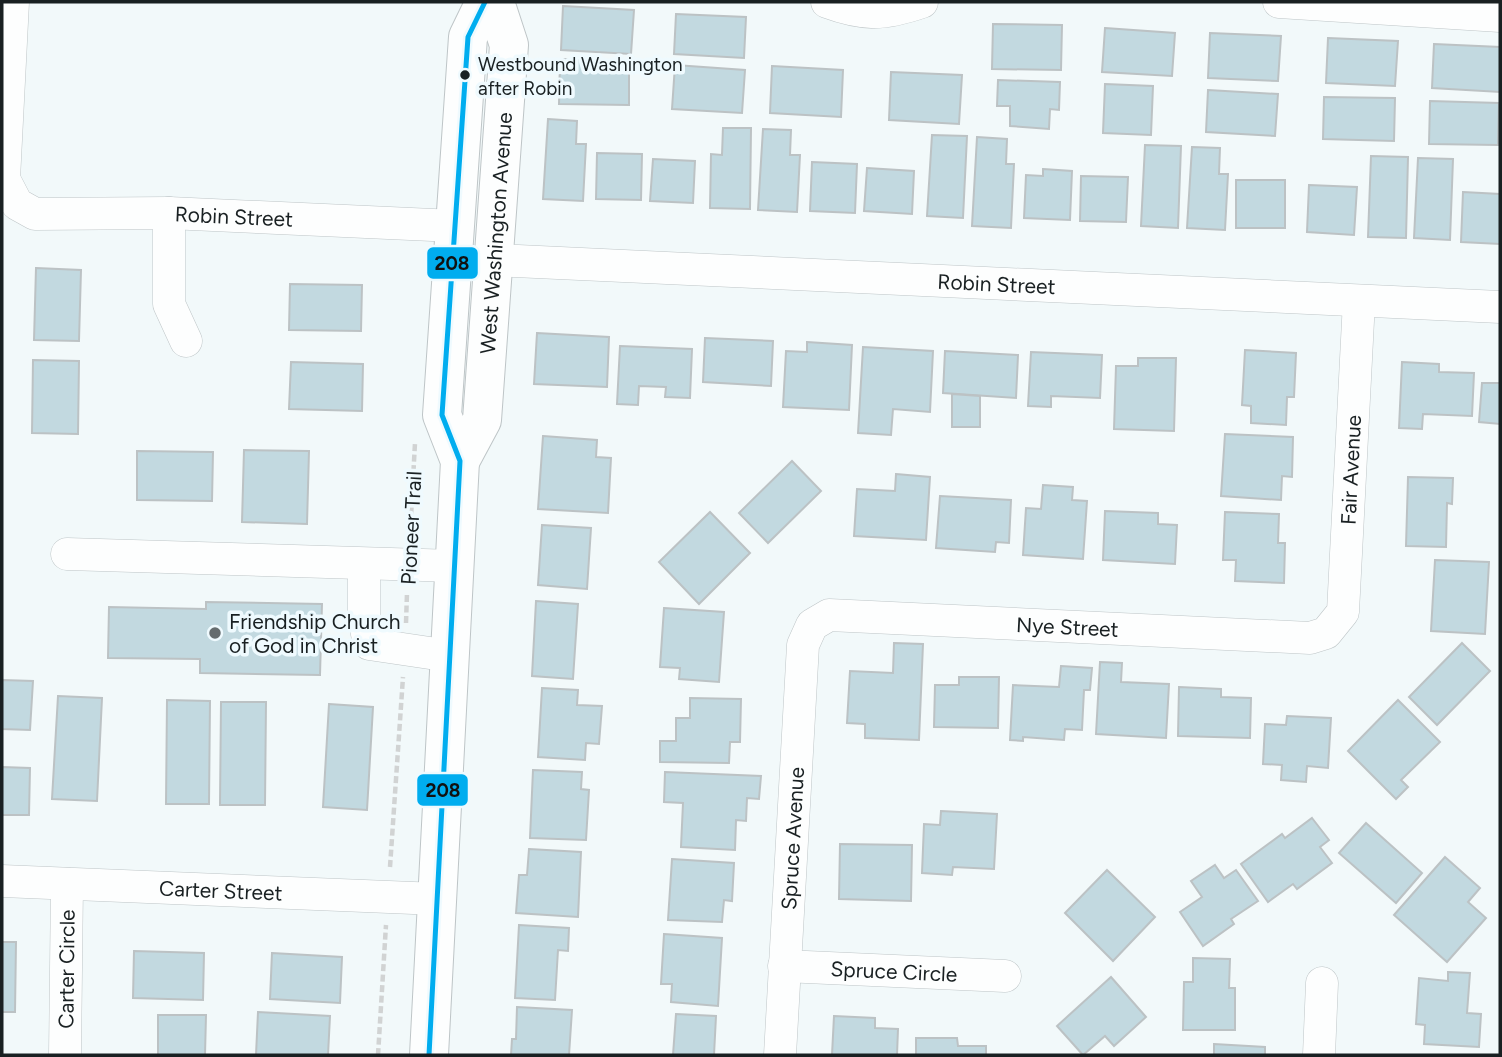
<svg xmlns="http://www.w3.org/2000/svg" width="1502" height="1057" viewBox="0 0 1502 1057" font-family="Figtree,sans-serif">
<rect width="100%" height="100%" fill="#f2f9fa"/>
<g fill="#c2d9e0" stroke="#bcc2c4" stroke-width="2">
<polygon points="563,6 634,10 631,54 561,50"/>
<polygon points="676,14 746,17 744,58 674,54"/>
<polygon points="993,24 1062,25 1061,70 992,69"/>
<polygon points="1105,28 1175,33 1172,76 1102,72"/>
<polygon points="1210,33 1281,36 1278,81 1208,78"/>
<polygon points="1328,38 1398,41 1395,86 1326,83"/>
<polygon points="1434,44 1500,47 1500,92 1432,88"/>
<polygon points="560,59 629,61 629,105 559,104"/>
<polygon points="675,65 745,70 742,113 672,109"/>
<polygon points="772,66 843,70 841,117 770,113"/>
<polygon points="891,72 962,75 959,124 889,120"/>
<polygon points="998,80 1060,82 1059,110 1050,109 1049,129 1010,126 1010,106 997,106"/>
<polygon points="1105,84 1153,86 1151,135 1103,133"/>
<polygon points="1208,90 1278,94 1275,136 1206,132"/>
<polygon points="1324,97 1395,98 1394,141 1323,139"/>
<polygon points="1430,101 1499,103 1498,145 1429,144"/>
<polygon points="548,119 577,121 576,144 586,144 583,201 543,199"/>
<polygon points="723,128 751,128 750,209 710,208 711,154 722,155"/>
<polygon points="763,129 791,130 790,155 800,155 797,212 758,210"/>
<polygon points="932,135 967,136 963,218 927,216"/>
<polygon points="977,137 1007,139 1006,164 1014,164 1011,228 972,226"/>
<polygon points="1145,145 1181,146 1178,228 1141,226"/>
<polygon points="1192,147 1220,148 1219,174 1228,174 1225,230 1187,228"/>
<polygon points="597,153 642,154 641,200 596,199"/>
<polygon points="1371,156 1408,157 1406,238 1368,237"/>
<polygon points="1418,158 1453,159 1450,240 1414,238"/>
<polygon points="653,159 695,161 693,203 650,201"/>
<polygon points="812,162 857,164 855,213 810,211"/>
<polygon points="867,168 914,171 912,214 864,211"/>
<polygon points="1043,169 1072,171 1070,220 1024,218 1026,175 1043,176"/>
<polygon points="1081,176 1128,177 1126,222 1080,221"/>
<rect x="1236" y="180" width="49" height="48"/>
<polygon points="1309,185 1357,187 1354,235 1307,232"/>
<polygon points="1463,192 1500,194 1500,244 1461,242"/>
<polygon points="36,268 81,270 79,341 34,340"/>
<polygon points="290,284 362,285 361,331 289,330"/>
<polygon points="537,333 609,337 607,387 534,384"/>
<polygon points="705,338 773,341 771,386 703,382"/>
<polygon points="807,342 852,345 849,410 783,407 786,351 807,352"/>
<polygon points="620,346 692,349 690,398 665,397 666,387 639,386 638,405 617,404"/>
<polygon points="863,347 933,351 930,412 893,409 891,435 858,433"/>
<polygon points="1245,350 1296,353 1294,397 1287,397 1286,425 1251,423 1251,406 1242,405"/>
<polygon points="945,351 1018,355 1016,398 943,393"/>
<polygon points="1031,352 1102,355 1100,398 1051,396 1051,407 1028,406"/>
<polygon points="1138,358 1176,358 1174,431 1114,429 1116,366 1138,366"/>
<polygon points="33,360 79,361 78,434 32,433"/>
<polygon points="291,362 363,364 362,411 289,409"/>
<polygon points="1402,362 1439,364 1439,372 1474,373 1472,416 1423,414 1422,429 1399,428"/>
<polygon points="1482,383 1500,383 1500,424 1479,422"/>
<polygon points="952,394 980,396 980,427 952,427"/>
<polygon points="1225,434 1293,437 1292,477 1282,476 1281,500 1221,496"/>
<polygon points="543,436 597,440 596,457 611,458 608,513 538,509"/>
<polygon points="244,450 309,451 307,524 242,522"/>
<polygon points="137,451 213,452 212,501 137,500"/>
<polygon points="792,461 821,491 768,543 739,513"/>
<polygon points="896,474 930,477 926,540 854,536 857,489 895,491"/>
<polygon points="1408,477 1453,478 1452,504 1447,503 1446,547 1406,546"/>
<polygon points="1043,485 1073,487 1072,500 1087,501 1083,559 1023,555 1026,508 1041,509"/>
<polygon points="940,496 1011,500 1009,543 996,542 995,552 936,548"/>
<polygon points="1105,511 1158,513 1158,524 1177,525 1175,564 1103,560"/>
<polygon points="710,512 750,553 699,604 659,562"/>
<polygon points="1225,512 1279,514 1278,543 1285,543 1284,583 1235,581 1236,560 1223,560"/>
<polygon points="542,525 591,528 587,589 538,585"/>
<polygon points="1435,560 1489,562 1485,634 1431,631"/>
<polygon points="536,601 578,604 573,679 532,676"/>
<polygon points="206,602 322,604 320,675 200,673 200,659 108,658 109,607 206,609"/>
<polygon points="664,608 724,612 719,682 679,679 680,668 660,667"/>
<polygon points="894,643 923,644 919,740 865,738 865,724 847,723 850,671 893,673"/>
<polygon points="1462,643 1490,671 1437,725 1409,697"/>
<polygon points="1100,662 1122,663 1121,682 1169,684 1166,738 1096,734"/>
<polygon points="1061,666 1092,668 1090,690 1084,690 1082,730 1065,729 1064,740 1023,737 1023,741 1010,740 1013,685 1059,687"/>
<polygon points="959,677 999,677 998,728 934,727 935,685 959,685"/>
<polygon points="2,680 33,681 30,730 2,729"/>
<polygon points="1179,687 1221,689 1221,697 1251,698 1250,738 1178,736"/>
<polygon points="542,688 578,690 577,705 602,706 599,744 586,743 585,760 538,757"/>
<polygon points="58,696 102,698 97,801 52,799"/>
<polygon points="690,698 741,699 740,742 730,742 729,763 660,762 660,741 676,741 676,718 690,718"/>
<polygon points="167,700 210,701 209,804 166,804"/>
<polygon points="1398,700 1440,742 1401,780 1408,787 1396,799 1348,751"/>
<polygon points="221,702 266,702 265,805 220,805"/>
<polygon points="329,704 373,707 367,810 323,807"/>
<polygon points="1287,716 1331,718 1328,768 1307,766 1306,782 1281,780 1282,765 1263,764 1265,724 1286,725"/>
<polygon points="2,767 30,768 29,815 2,815"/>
<polygon points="533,770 582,772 581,789 589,790 586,840 530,838"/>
<polygon points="665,772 761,776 759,799 747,798 746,821 736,820 735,850 681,847 683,803 664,802"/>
<polygon points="941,811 997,814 994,869 953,867 952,875 922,873 924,824 940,825"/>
<polygon points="1312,818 1329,840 1320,847 1332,863 1297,889 1293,884 1268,902 1241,864 1282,834 1285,838"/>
<polygon points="1366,823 1422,873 1396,903 1339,853"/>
<polygon points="840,844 912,845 911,901 839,899"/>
<polygon points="529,849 581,852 578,917 516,913 519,875 527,875"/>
<polygon points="1445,857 1480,888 1468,902 1486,918 1447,962 1394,915"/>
<polygon points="672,859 734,863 732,901 724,900 722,922 668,920"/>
<polygon points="1215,865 1224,878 1236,870 1258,901 1231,919 1234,924 1203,946 1180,912 1202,897 1191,881"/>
<polygon points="1107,870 1155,917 1113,961 1065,913"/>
<polygon points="519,925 569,928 568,951 558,950 555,1000 515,998"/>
<polygon points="664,934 722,938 718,1006 671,1002 672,984 661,984"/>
<polygon points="2,942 16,942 15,1012 2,1012"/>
<polygon points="134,951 204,953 203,1000 133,998"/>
<polygon points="272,953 342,957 340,1003 270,999"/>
<polygon points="1193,958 1230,959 1229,988 1235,988 1235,1030 1183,1030 1184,982 1193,982"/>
<polygon points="1448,972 1470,973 1467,1013 1481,1014 1479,1047 1424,1044 1425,1025 1416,1024 1419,978 1448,981"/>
<polygon points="1111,977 1146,1017 1114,1046 1105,1036 1083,1055 1057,1026"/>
<polygon points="517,1007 572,1010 569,1055 511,1055 512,1039 516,1039"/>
<polygon points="258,1012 330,1016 328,1055 256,1055"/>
<polygon points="676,1014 716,1016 714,1055 673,1055"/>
<polygon points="158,1015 206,1015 205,1055 158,1055"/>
<polygon points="834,1016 875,1018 875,1028 898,1029 897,1055 832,1055"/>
<polygon points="916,1038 957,1038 958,1046 986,1046 986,1055 916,1055"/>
<polygon points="1214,1044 1265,1047 1265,1055 1214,1055"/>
</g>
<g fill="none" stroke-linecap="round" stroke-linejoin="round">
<g stroke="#bec5c7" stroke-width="33">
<g id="minor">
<path id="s1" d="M13,2L4,179L17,204L35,214L169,213L455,226"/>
<path d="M827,2C865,16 884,15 922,2"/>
<polyline points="1279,2 1500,16"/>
<polyline points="169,213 169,304 186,341"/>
<path id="s2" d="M495,260L1500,307"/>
<polyline points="67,554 455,566"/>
<polyline points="364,564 364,618 369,644 450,656"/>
<path id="s3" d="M2,881L438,899"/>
<path id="s4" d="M784,966L1005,976"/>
<path id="s5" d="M65,1055L67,884"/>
<path id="s6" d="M780,1055L803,645L812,625L829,615L1310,638L1326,633L1343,612L1359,301"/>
<polyline points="1319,1055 1322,983"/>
</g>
</g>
<g stroke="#bec5c7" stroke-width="40">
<g id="major">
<path id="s7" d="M460,461L482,420L509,45L495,2"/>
<polyline points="429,1055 460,461 442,415 468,37 485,2"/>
</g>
</g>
<g stroke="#d1d3d3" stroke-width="4.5" stroke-dasharray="7 3.5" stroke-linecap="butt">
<polyline points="410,535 415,443"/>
<polyline points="406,623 407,593"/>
<polyline points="390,867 403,677"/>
<polyline points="378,1055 386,925"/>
</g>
<use href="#minor" stroke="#fdfefe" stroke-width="32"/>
<use href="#major" stroke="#fdfefe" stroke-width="38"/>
<g stroke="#effafe" stroke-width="10">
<polyline id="bus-1" points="429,1055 460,461 442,415 468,37 485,2"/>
</g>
<use href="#bus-1" stroke="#00adef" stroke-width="5"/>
</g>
<circle fill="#192022" stroke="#effafe" stroke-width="2.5" cx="465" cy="75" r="6"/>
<circle fill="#656c6e" stroke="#effafe" stroke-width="2.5" cx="215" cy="633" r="7"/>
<g text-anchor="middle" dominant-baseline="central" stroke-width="7" stroke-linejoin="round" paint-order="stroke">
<g font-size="19" fill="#192022" stroke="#effafe" text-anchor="start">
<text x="478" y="64">Westbound Washington<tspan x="478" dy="24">after Robin</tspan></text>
</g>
<g font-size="21" fill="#192022" stroke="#effafe">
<text stroke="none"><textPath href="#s1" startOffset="425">Robin Street</textPath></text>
<text stroke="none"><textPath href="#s7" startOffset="234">West Washington Avenue</textPath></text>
<text stroke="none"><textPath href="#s2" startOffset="502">Robin Street</textPath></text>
<text stroke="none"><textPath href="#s6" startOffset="1120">Fair Avenue</textPath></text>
<text transform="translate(411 528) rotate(-87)">Pioneer Trail</text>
<text stroke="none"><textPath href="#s6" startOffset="691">Nye Street</textPath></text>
<text stroke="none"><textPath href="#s6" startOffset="217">Spruce Avenue</textPath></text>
<text stroke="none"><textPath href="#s3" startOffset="219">Carter Street</textPath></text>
<text stroke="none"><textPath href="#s5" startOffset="86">Carter Circle</textPath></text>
<text stroke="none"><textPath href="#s4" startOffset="110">Spruce Circle</textPath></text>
</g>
<g font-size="21" fill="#192022" stroke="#effafe" text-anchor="start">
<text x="229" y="621">Friendship Church<tspan x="229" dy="24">of God in Christ</tspan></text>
</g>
</g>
<g stroke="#effafe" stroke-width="2.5">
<rect x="426" y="246" width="53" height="34" rx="7" fill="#00adef"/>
<rect x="416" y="773" width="53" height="34" rx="7" fill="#00adef"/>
</g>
<g font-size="19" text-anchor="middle" font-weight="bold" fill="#111">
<text x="452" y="270">208</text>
<text x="443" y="797">208</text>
</g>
<rect width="1502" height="1057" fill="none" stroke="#192022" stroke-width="7"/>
</svg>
